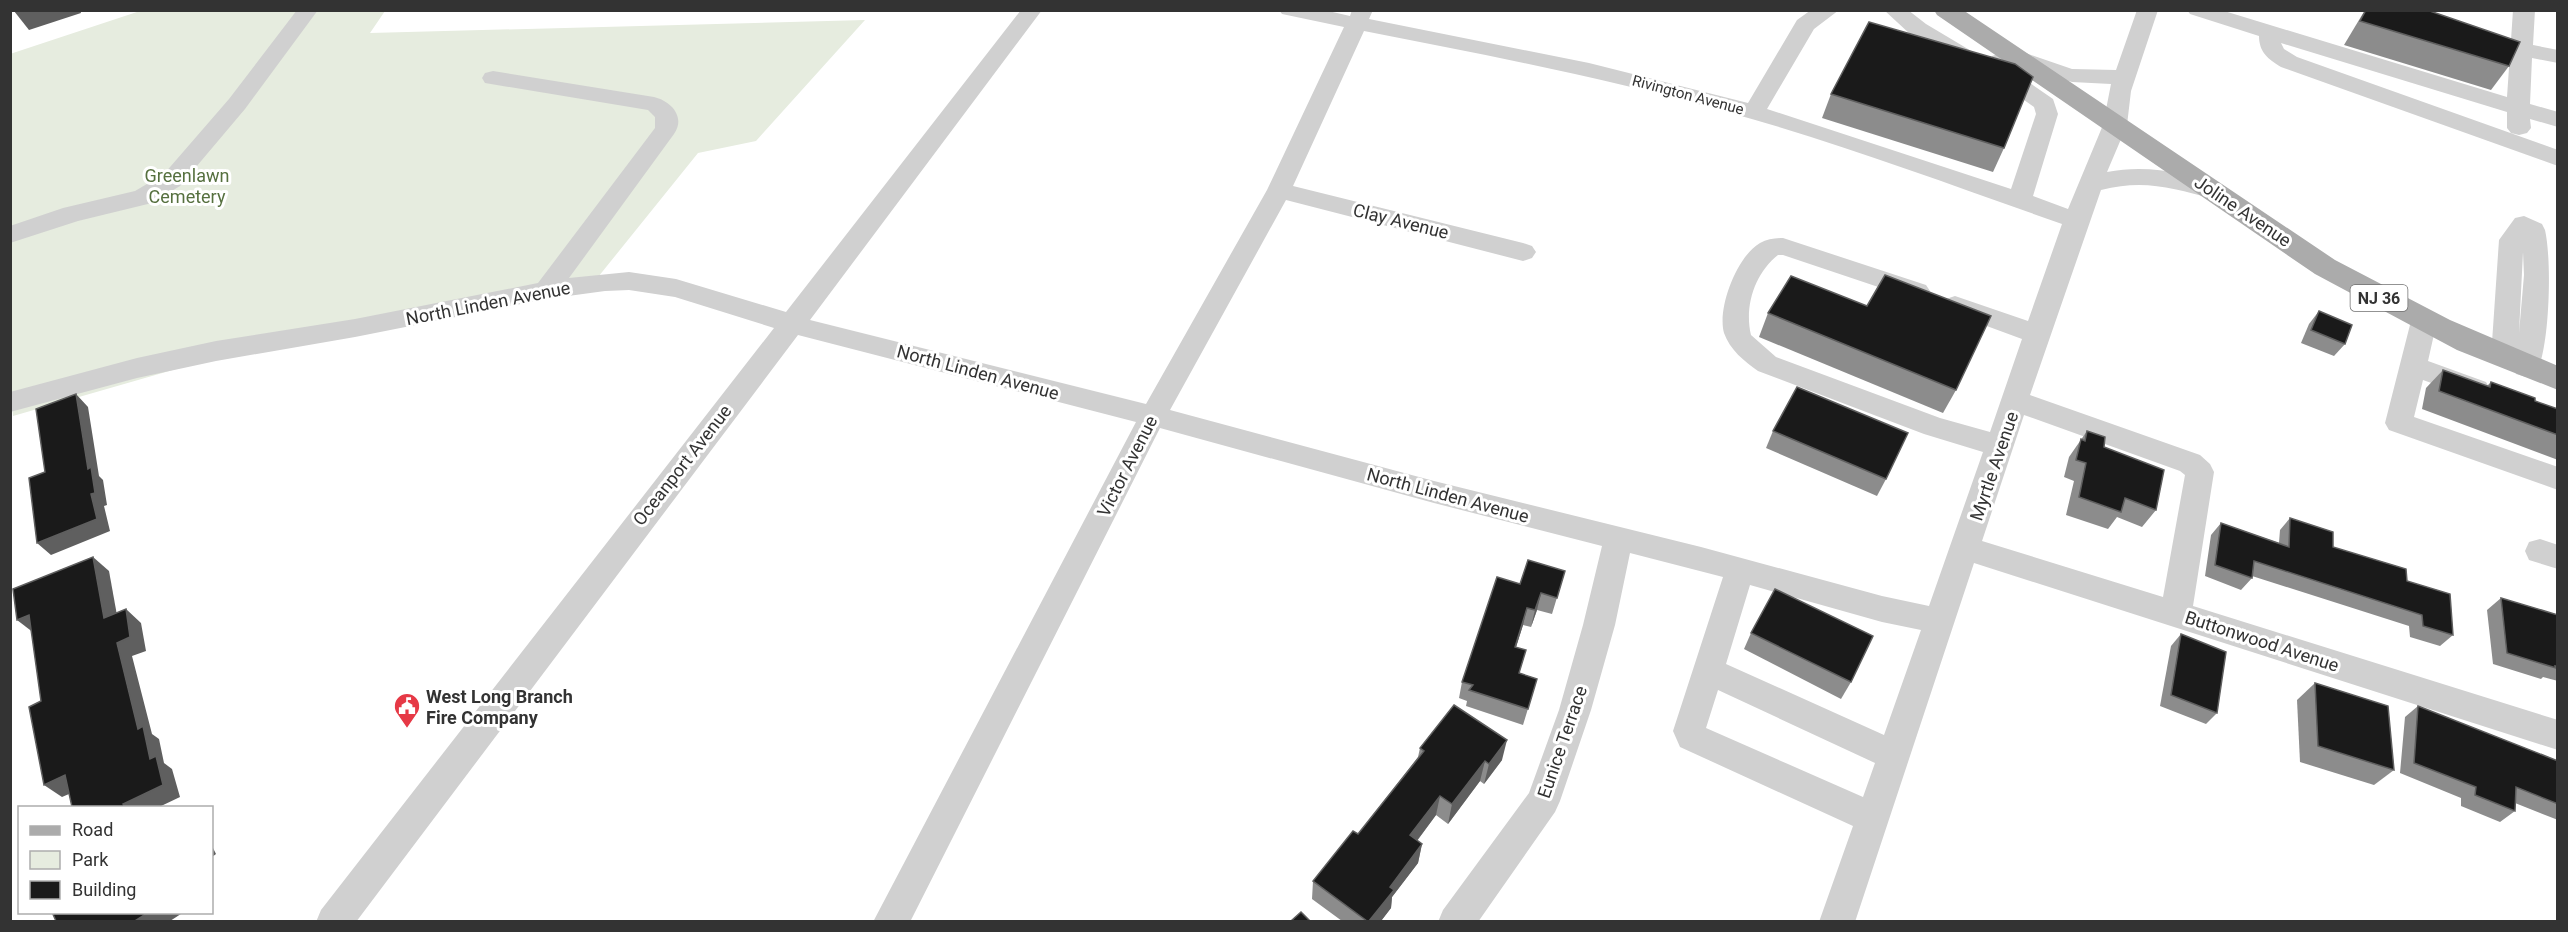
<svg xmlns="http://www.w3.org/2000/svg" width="2568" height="932" viewBox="0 0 2568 932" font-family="Roboto,sans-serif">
<rect width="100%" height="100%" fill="#fff"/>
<polygon fill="#e6ecdf" points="143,10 385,11 370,33 865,20 756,141 698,153 586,292 211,359 13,416 10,388 10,54"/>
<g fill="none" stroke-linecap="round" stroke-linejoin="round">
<g fill="#d0d0d0" fill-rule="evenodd">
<polygon points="297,10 318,10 245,109 180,186 152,203 78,221 10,243 10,226 63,208 135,191 164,174 229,99"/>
<path d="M1021,10H1042L810,320L1146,404L1267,190L1344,27L1282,14L1279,10H1324L1350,16L1352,10H1373L1369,19L1589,63L1748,103L1797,20L1811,10H1839L1814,29L1767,109L2011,189L2036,114L2034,107L1987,74L1984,69L1992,56L2014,49L2072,69L2116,70L2137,10H2158L2131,91L2127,125L2107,172C2148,164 2184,173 2223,185L2226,191L2223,197L2214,199C2172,188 2144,179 2101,190L2030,395L2200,455L2210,464L2214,472L2193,606L2558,720V750L1974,563L1855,922H1819L1853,826L1680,747L1673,731L1723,577L1630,553L1615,625L1591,710L1560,801L1555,812L1478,922H1438L1443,910L1529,793L1559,710L1583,625L1602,546L1434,503L1160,428L910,922H873L1136,422L798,335L356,922H316L321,910L774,328L675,297L629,290L605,291L546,299L355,337L216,361L137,378L10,412V392L137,358L216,341L355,319L538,283L655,128V117L648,110L485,83L482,78L485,73L493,71L654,97C671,101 686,117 674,134L569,278L629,272L676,279L786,312ZM1364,31C1486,55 1607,78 1727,112C1840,143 1951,185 2062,224L2028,321L1955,296L1946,299L1942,305L1946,311L2022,339L1990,432L1940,418L1776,357L1751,335C1744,306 1755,273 1778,255H1783L1917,300L1926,297L1930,291L1926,285L1783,238C1775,238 1767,239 1760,243C1737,256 1717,308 1724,333C1730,350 1744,361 1758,371L1924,434L1983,452L1929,606L1882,596L1701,547L1434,481L1170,410L1286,200L1523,261L1532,258L1536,252L1532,246L1523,243L1293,186ZM2012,64L2072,82L2111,84L2103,125L2068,209L2033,196L2058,114L2053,99L2007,67ZM2024,415L2180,471L2185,475L2163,597L1982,541ZM1750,585L1882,622L1921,630L1884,735L1726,664ZM1718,690L1875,763L1863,797L1706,728Z"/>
<polygon points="1884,10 1908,10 1926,24 1978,55 1981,60 1978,65 1970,67 1962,65 1910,34"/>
<path d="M2187,10H2221L2507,97L2510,53L2473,48L2470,43L2473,38L2481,36L2511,40L2513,10H2535L2533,45L2558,50V63L2532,58L2530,104L2558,112V127L2530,119L2531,128L2527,133L2519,135L2511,133L2507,128V112L2281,43L2284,49L2297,57L2558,150V166L2281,67C2268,59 2259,52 2259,36L2190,14Z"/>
<path d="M2524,216L2542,224L2545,230C2552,260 2550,348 2536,374L2526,377L2516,374L2513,364L2504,367L2495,364L2491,357L2499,240L2515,218ZM2523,252L2524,275L2519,333Z"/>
<polygon points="2424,312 2433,314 2437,321 2428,361 2486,382 2490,389 2486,396 2476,399 2423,380 2414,417 2558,467 2558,490 2389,430 2385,423 2411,321 2415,314"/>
<polygon points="2540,539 2558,545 2558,569 2529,560 2525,551 2529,542"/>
</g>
<polygon fill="#ababab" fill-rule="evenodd" points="1934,10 1963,10 2335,260 2450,320 2558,366 2558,390 2457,350 2315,274 1937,15"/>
</g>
<g fill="#8c8c8c">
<polygon points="2365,10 2427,10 2509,66 2491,90 2344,45"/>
<polygon points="1831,94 2004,148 1993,172 1822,118"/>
<polygon points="2319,311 2345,344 2334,356 2301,343 2309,324"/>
<polygon points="1768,313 1956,390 1943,413 1759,337"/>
<polygon points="2443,370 2487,386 2491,382 2535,401 2558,409 2558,460 2422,409 2426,388"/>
<polygon points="1773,431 1886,479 1877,496 1766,448"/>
<polygon points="2087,431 2104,447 2156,510 2142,527 2117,517 2108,529 2066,515 2074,481 2064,477 2069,457"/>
<polygon points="2290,518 2333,547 2407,581 2453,635 2440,646 2410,637 2409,626 2252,576 2252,578 2241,590 2205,576 2211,535 2221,523 2279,543 2280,530"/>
<polygon points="1565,571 1552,614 1537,610 1531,627 1523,625 1516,647 1520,673 1537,679 1523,725 1466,706 1467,701 1459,698 1462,682 1520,584"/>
<polygon points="2501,598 2558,615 2558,681 2543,677 2541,679 2493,664 2487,610"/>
<polygon points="1751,633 1851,682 1841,699 1744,649"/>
<polygon points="2181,634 2217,713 2206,724 2160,706 2171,646"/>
<polygon points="2315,683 2394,770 2374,785 2300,762 2297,700"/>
<polygon points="2418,706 2558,761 2558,820 2515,803 2515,811 2500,822 2461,806 2461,798 2400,773 2405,717"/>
<polygon points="1420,748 1502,760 1484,784 1480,781 1448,824 1436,815 1417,841 1422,844 1418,863 1392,897 1391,908 1381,921 1342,921 1312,899 1313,881 1358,834 1418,757"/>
</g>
<g fill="#5f5f5f">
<polygon points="17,10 80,10 81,13 29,30 14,11"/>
<polygon points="76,394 88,407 99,476 103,480 107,505 104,506 110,531 51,555 37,543 91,494"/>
<polygon points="93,557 109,571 120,632 104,618"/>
<polygon points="1541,593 1537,610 1531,627 1535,610"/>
<polygon points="1527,608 1523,625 1511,663 1515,647"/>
<polygon points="126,609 141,623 146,651 132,656 152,734 159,739 164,763 172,769 180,797 159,807 125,807 123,804 138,729 117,643"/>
<polygon points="29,615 34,633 17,620"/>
<polygon points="1507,740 1502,760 1484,784 1489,764"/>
<polygon points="1485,761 1480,781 1448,824 1452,804"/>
<polygon points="65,775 83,788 62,797 44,785"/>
<polygon points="1440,796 1436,815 1407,854 1410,835"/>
<polygon points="1422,844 1418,863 1392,897 1391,908 1381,921 1369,921 1390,887"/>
<polygon points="212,846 216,854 212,857"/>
<polygon points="149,912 184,912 170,921 135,921"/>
</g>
<g fill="#1a1a1a" stroke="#5f5f5f" stroke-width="1.5">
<polygon points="2366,10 2427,10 2520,42 2509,66 2360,21"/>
<polygon points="1869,22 2015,64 2033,77 2004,148 1831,94"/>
<polygon points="1885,275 1991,316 1956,390 1768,313 1791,276 1867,306"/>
<polygon points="2319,311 2352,325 2345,344 2311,330"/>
<polygon points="2443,370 2490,387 2491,382 2535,398 2535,401 2558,409 2558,435 2439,391"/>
<polygon points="1797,387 1908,433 1886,479 1773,431"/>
<polygon points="76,394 88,469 91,467 95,493 91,494 97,519 37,543 29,478 45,472 36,409"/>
<polygon points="2087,431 2105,437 2104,447 2164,470 2156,510 2125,498 2121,512 2079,497 2086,463 2076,460 2081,439 2085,441"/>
<polygon points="2290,518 2333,532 2333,547 2406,569 2407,581 2450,594 2453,635 2423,626 2422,615 2254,561 2252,578 2215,565 2221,523 2289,547"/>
<polygon points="93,557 104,618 126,609 130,637 117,643 138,729 143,726 150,759 156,756 163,785 123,804 125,807 72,807 65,775 44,785 29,707 41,701 29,615 17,620 13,589"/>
<polygon points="1528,560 1565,571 1557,598 1541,593 1535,610 1527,608 1515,647 1526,650 1519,673 1537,679 1528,709 1469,690 1473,685 1462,682 1497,577 1520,584"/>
<polygon points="1775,589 1873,636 1851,682 1751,633"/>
<polygon points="2501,598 2558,615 2558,666 2555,666 2556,668 2507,653"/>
<polygon points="2181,634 2226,652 2217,713 2171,695"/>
<polygon points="2315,683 2388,706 2394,770 2318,746"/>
<polygon points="1454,705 1507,740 1489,764 1485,761 1452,804 1440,796 1410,835 1422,844 1390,887 1394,890 1369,921 1367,921 1313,881 1353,831 1358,834 1424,751 1420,748"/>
<polygon points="2418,706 2558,761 2558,804 2516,787 2515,811 2475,795 2476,787 2414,763"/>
<polygon points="52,912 149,912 135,921 56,921"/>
<polygon points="1301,912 1310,921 1291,921"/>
</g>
<defs>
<g id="civic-pin" transform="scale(1.35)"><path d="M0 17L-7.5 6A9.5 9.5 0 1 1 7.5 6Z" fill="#e63946" stroke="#fff"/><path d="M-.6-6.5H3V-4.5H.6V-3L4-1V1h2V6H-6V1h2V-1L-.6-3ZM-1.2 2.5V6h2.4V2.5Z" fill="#fff"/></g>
</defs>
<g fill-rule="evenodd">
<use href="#civic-pin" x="407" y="706"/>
</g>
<g text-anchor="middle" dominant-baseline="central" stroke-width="6" stroke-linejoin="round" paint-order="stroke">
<g font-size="15" fill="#333" stroke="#fff">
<text transform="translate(1688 95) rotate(15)">Rivington Avenue</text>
</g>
<rect fill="#fff" stroke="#707070" stroke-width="1.5" x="2350.5" y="285" width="57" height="26" rx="4.5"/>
<g font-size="16" font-weight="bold" fill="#333">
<text x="2379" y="298">NJ 36</text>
</g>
<g font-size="18" fill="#56703f" stroke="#fff">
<text x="187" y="175">Greenlawn<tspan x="187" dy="21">Cemetery</tspan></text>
</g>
<g font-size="18" fill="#333" stroke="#fff">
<text transform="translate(2243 211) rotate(34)">Joline Avenue</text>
<text transform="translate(1401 221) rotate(14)">Clay Avenue</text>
<text transform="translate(488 303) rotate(-11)">North Linden Avenue</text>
<text transform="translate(978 372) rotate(15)">North Linden Avenue</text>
<text transform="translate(682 465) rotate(-52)">Oceanport Avenue</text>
<text transform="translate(1127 466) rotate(-63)">Victor Avenue</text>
<text transform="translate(1994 466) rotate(-71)">Myrtle Avenue</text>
<text transform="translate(1448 495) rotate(15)">North Linden Avenue</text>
<text transform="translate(2262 641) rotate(18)">Buttonwood Avenue</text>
<text transform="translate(1562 742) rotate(-71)">Eunice Terrace</text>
</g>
<g font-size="18" font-weight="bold" fill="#333" stroke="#fff" text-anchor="start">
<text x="426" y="696">West Long Branch<tspan x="426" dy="21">Fire Company</tspan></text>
</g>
</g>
<rect width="2568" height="932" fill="none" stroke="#333333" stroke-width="24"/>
<rect x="18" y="806" width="195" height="108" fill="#ffffff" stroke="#adadad" stroke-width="1.5"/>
<rect x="30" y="826" width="30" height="9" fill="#ababab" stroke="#adadad" stroke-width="1.5"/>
<text x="72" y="836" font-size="18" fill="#333333">Road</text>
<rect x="30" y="851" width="30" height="18" fill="#e6ecdf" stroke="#adadad" stroke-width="1.5"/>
<text x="72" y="866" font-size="18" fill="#333333">Park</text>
<rect x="30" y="881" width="30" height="18" fill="#1a1a1a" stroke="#adadad" stroke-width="1.5"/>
<text x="72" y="896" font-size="18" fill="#333333">Building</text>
</svg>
